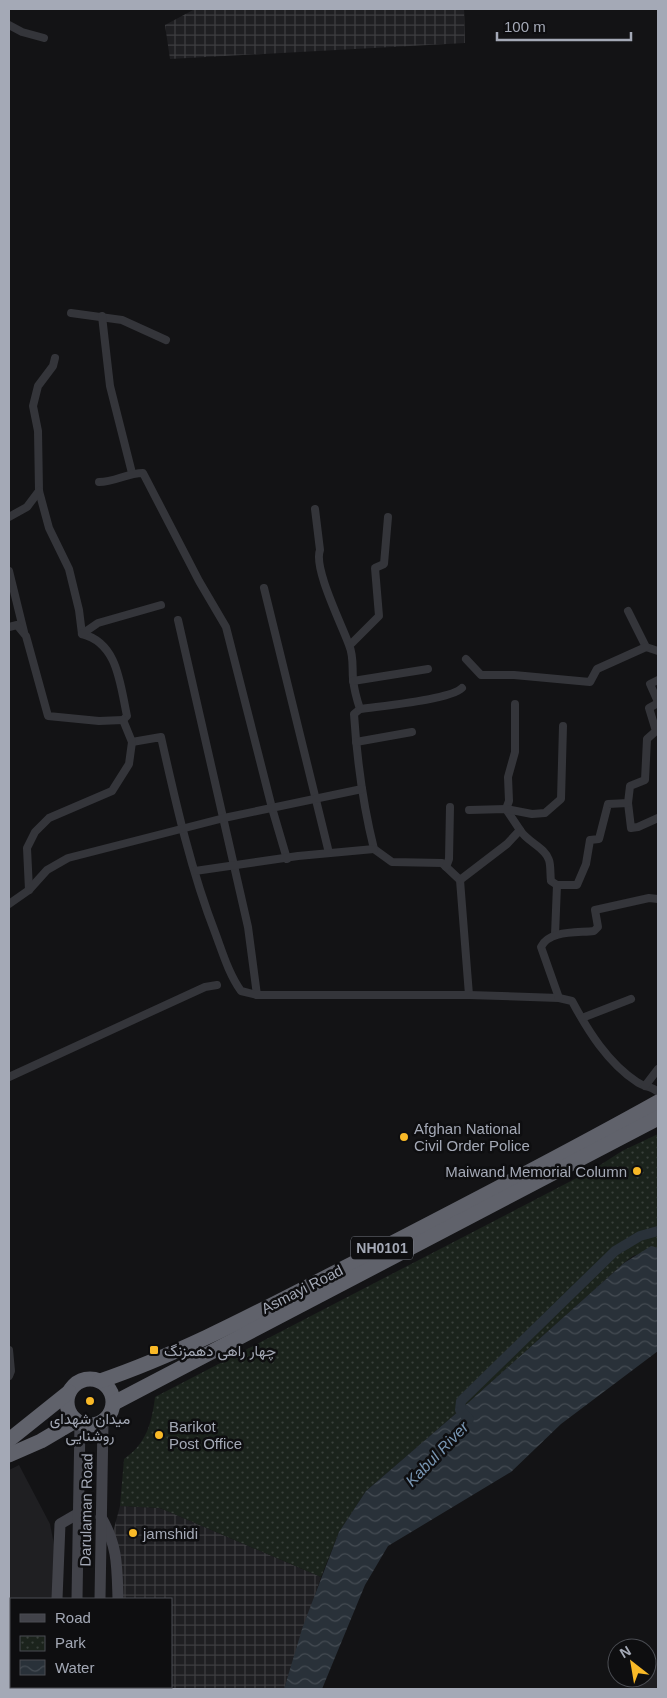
<svg xmlns="http://www.w3.org/2000/svg" width="667" height="1698" viewBox="0 0 667 1698" font-family="Arial,Vazirmatn,sans-serif">
<defs>
<pattern id="industrial-grid" width="8" height="8" patternUnits="userSpaceOnUse" patternTransform="scale(1.25)"><rect width="8" height="8" fill="#1f1f22"/><path d="M0 4h8M4 0v8" fill="none" stroke="#3d3d40"/></pattern>
<pattern id="park-dots" width="8" height="8" patternUnits="userSpaceOnUse" patternTransform="scale(1.25)"><rect width="8" height="8" fill="#1b231c"/><path d="M2 2h.1M6 6h.1" fill="none" stroke="#39403b" stroke-width="1.8" stroke-linecap="round"/></pattern>
<pattern id="water-waves" width="16" height="10" patternUnits="userSpaceOnUse" patternTransform="scale(1.25)"><rect width="16" height="10" fill="#293139"/><path d="M0 5q4-4 8 0t8 0" fill="none" stroke="#454c53"/></pattern>
</defs>
<rect width="100%" height="100%" fill="#131315"/>
<g fill="#1f1f22">
<polygon points="19,1465 50,1524 55,1549 54,1599 11,1599 11,1687 52,1687 51,1689 9,1689 9,1470"/>
<polygon points="658,1664 658,1689 636,1689 634,1678 647,1678 647,1666"/>
</g>
<g fill="url(#industrial-grid)">
<polygon points="195,9 464,9 465,43 170,59 165,25"/>
<polygon points="120,1506 160,1508 321,1577 284,1689 120,1689 120,1687 171,1687 171,1599 118,1599 112,1536"/>
</g>
<path fill="url(#park-dots)" d="M658,1134V1248L633,1256L624,1263L460,1410L366,1491L339,1532L321,1577L160,1508L120,1506L124,1459C146,1444 152,1423 155,1397L594,1169L622,1151Z"/>
<polygon fill="url(#water-waves)" points="651,1246 658,1248 658,1351 561,1424 511,1472 388,1546 365,1585 322,1689 284,1689 303,1626 339,1532 366,1491 460,1410 624,1263"/>
<g fill="none" stroke-linecap="round" stroke-linejoin="round">
<polyline stroke="#293139" stroke-width="10" points="469,1419 460,1410 461,1401 615,1251 640,1236 658,1231"/>
<g stroke="#34353a" stroke-width="8">
<polyline points="9,25 22,32 44,38"/>
<polyline points="71,313 122,320 166,340"/>
<polyline points="102,316 110,386 132,473"/>
<path d="M55,358L53,366L38,386L33,406L38,431L39,491L49,528L69,569L79,610L82,634C118,643 120,684 127,716L123,720"/>
<path d="M99,482C115,482 127,473 143,473L199,581L226,627L272,808L287,859"/>
<path d="M315,509L320,550C313,568 342,625 349,645C354,656 352,668 353,679C354,689 357,700 360,709L354,714C357,760 363,805 374,849L392,862L442,863L460,880L469,995"/>
<polyline points="9,517 27,507 39,491"/>
<polyline points="9,571 24,632"/>
<polyline points="264,588 329,853"/>
<polyline points="628,611 646,647 658,651"/>
<polyline points="178,620 248,927 257,995"/>
<polyline points="9,627 17,625 26,636 48,716 99,721 123,720"/>
<polyline points="82,634 98,623 161,605"/>
<polyline points="350,645 379,616 375,568 384,564 388,517"/>
<polyline points="466,659 481,675 514,675 590,682 597,669 646,647"/>
<polyline points="658,680 650,684 658,702"/>
<polyline points="353,681 428,669"/>
<polyline points="515,704 515,752 508,777 509,801 506,809 520,830"/>
<path d="M360,709C380,706 450,700 462,688"/>
<path d="M132,742L161,737C176,804 191,871 216,935C223,954 229,974 241,991L257,995H469L559,998L572,1001C588,1031 608,1063 637,1082C644,1087 652,1086 658,1092"/>
<polyline points="356,742 412,732"/>
<polyline points="628,803 631,828 638,827 658,818"/>
<polyline points="469,810 506,809 532,814 545,813 561,799 563,726"/>
<polyline points="446,867 449,859 450,807"/>
<polyline points="195,871 298,856 374,849"/>
<path d="M460,880L507,844L520,830C527,842 545,847 549,860C551,866 550,875 551,881L557,885"/>
<polyline points="29,890 27,848 35,832 49,818 112,791 129,764 132,742 123,720"/>
<polyline points="9,904 29,890 47,870 68,858 224,818 362,789"/>
<polyline points="555,935 557,885 577,885 586,864 590,840 599,839 608,804 628,803 630,786 645,780 647,739 656,731 649,708 658,703"/>
<path d="M559,998L541,947C549,930 577,933 594,931L598,927L595,910L649,898L658,899"/>
<polyline points="582,1018 631,999"/>
<polyline points="9,1077 205,987 217,985"/>
<polyline points="645,1086 658,1069"/>
<polyline points="9,1350 11,1371 9,1376"/>
</g>
<g stroke="#42434a" stroke-width="11">
<path d="M101,1517C118,1546 117,1567 118,1599"/>
<polyline points="57,1599 60,1524 79,1513"/>
<polyline points="77,1599 80,1423"/>
<polyline points="100,1599 103,1422"/>
<polyline points="56,1689 56,1687"/>
<polyline points="76,1689 76,1687"/>
<polyline points="98,1689 98,1687"/>
<polyline points="120,1689 120,1687"/>
</g>
<g stroke="#60626b" stroke-width="15">
<circle cx="90" cy="1402" r="23"/>
<path d="M100,1381C188,1351 271,1305 354,1263C456,1210 558,1158 658,1102"/>
<polyline points="114,1403 658,1118"/>
<polyline points="9,1440 69,1392"/>
<polyline points="9,1455 41,1441 75,1421"/>
</g>
</g>
<g fill="#f9b927" stroke="#0e0e10" stroke-width="2">
<circle cx="404" cy="1137" r="5"/>
<circle cx="637" cy="1171" r="5"/>
<rect x="149" y="1345" width="10" height="10" rx="2.5"/>
<circle cx="90" cy="1401" r="5"/>
<circle cx="159" cy="1435" r="5"/>
<circle cx="133" cy="1533" r="5"/>
</g>
<g text-anchor="middle" dominant-baseline="central" stroke-width="5" stroke-linejoin="round" paint-order="stroke">
<rect fill="#0e0e10" stroke="#777a84" stroke-width="1" x="351" y="1236.5" width="62" height="23" rx="4"/>
<g font-size="14" font-weight="bold" fill="#a4a9b6">
<text x="382" y="1248">NH0101</text>
</g>
<g font-size="15" fill="#a4a9b6" stroke="#0e0e10" text-anchor="start">
<text x="414" y="1128">Afghan National<tspan x="414" dy="17">Civil Order Police</tspan></text>
<text x="627" y="1171" text-anchor="end">Maiwand Memorial Column</text>
<text x="164" y="1350">چهار راهی دهمزنگ</text>
<text x="90" y="1418" text-anchor="middle">میدان شهدای<tspan x="90" dy="17">روشنایی</tspan></text>
<text x="169" y="1426">Barikot<tspan x="169" dy="17">Post Office</tspan></text>
<text x="143" y="1533">jamshidi</text>
</g>
<g font-size="15" fill="#a4a9b6" stroke="#0e0e10">
<text transform="translate(302 1289) rotate(-27)">Asmayi Road</text>
<text transform="translate(86 1510) rotate(-89)">Darulaman Road</text>
</g>
<g font-size="16" font-style="italic" fill="#7996b3" stroke="#0e0e10">
<text transform="translate(437 1454) rotate(-46)">Kabul River</text>
</g>
</g>
<rect width="667" height="1698" fill="none" stroke="#a4a9b6" stroke-width="20"/>
<rect x="10" y="1598" width="162" height="90" fill="#0e0e10" stroke="#4a4c52"/>
<rect x="20" y="1614" width="25" height="8" fill="#42434a" stroke="#4a4c52"/>
<text x="55" y="1623" font-size="15" fill="#a4a9b6">Road</text>
<rect x="20" y="1636" width="25" height="15" fill="url(#park-dots)" stroke="#4a4c52"/>
<text x="55" y="1648" font-size="15" fill="#a4a9b6">Park</text>
<rect x="20" y="1660" width="25" height="15" fill="url(#water-waves)" stroke="#4a4c52"/>
<text x="55" y="1673" font-size="15" fill="#a4a9b6">Water</text>
<g transform="translate(632 1663) rotate(329)"><circle r="24" fill="#0e0e10" stroke="#4a4c52"/>
<path d="M0-4L9 19L0 12L-9 19Z" fill="#f9b927"/>
<text y="-8" font-size="14" font-weight="bold" text-anchor="middle" fill="#a4a9b6">N</text>
</g>
<path d="M497 32v8h134v-8" fill="none" stroke="#a4a9b6" stroke-width="2.5"/>
<text x="504" y="32" font-size="15" fill="#a4a9b6" stroke="#0e0e10" stroke-width="4" paint-order="stroke">100 m</text>
</svg>
